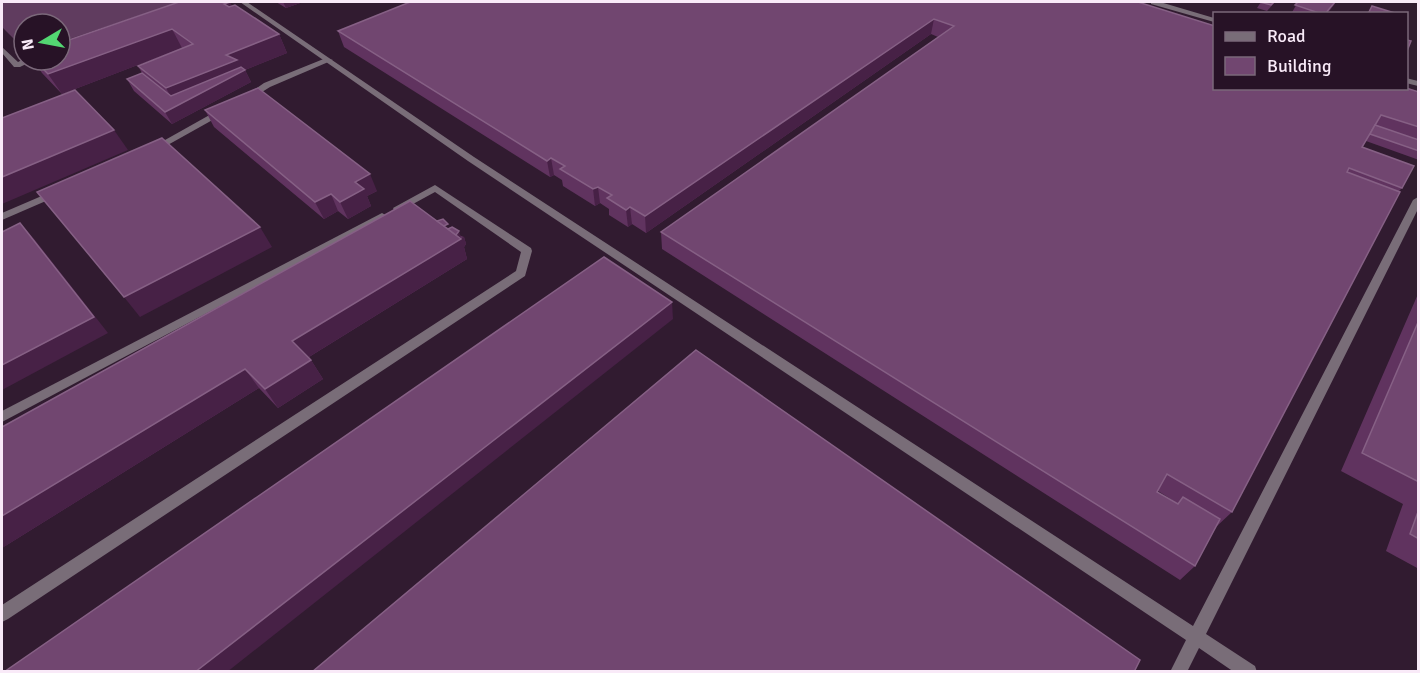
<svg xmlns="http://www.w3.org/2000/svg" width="1420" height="673" viewBox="0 0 1420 673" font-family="Signika,sans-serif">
<rect width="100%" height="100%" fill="#311b30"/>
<polygon fill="#603c5f" points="2,2 180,2 60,42 60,24 24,24 24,49 2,27"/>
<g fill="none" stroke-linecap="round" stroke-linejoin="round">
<g fill="#796d78" fill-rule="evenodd">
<polygon points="2,47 18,62 24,59 34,60 20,67 14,67 2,53"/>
<polygon points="326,58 333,60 270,87 251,99 245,99 244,97 264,83"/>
<polygon points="222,108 225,109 225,113 157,151 154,152 149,149"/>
<polygon points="435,185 531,248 532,251 525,276 8,619 2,622 2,605 516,271 521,252 435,192 402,210 394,210 393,208"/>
<polygon points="58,189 63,192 62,194 2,220 2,213"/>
<polygon points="382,213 387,216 386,218 2,422 2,411"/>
</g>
<g fill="#796d78" fill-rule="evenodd">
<polygon points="240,2 247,2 474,157 1193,626 1413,200 1418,197 1418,209 1206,634 1255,666 1257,672 1234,672 1199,648 1187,672 1170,672 1186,640 468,161"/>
<polygon points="1151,2 1160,2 1214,18 1214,22 1151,4"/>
<polygon points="1406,78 1418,81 1418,86 1406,83"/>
</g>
</g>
<g fill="#60335f" fill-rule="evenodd">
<polygon points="276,2 303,2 286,8"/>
<path d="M1138,2L1419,92V160L1366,141L1362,147L1402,188L1399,191L1232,512L1217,526H1216L1195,566L1180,580L662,249L661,232L938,37L931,34L646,233L632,224L628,227L609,215V209L600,203L595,206L563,186L562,180L554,175L550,177L344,47L338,31ZM1158,491L1177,503H1176L1157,492Z"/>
<polygon points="1261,2 1275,2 1267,11 1257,8"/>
<polygon points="1298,2 1336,2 1327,14 1291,14"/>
<polygon points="232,6 279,34 287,53 245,70 251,82 172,124 134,91 127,79 142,73 138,66 183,48 182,48 62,94 42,73 33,60 60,60"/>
<polygon points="205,110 377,191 367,196 371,206 348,219 338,211 324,219 214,127"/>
<polygon points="437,221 461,236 464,237 466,244 464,247 467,259 309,357 323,379 278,408 259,388 2,548"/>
<polygon points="1418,294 1419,569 1386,551 1403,504 1341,471"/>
</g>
<g fill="#472146">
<polygon points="230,2 239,20 224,4"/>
<polygon points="283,2 303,2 286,8"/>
<polygon points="1335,2 1336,2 1327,14 1325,14"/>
<polygon points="934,19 931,34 646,233 645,216"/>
<polygon points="172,29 182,48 62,94 48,74"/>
<polygon points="279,34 287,53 245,70 251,82 172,124 165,112 176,106 166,88 226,55"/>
<polygon points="114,130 128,150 2,204 2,177"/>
<polygon points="551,158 554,175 550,177 547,161"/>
<polygon points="370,174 377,191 367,196 371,206 348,219 340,202 355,182"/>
<polygon points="598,187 600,203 595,206 593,189"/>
<polygon points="331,194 338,211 324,219 315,202"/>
<polygon points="630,207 632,224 628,227 626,210"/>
<polygon points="20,223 35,240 108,333 2,390 2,365"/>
<polygon points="260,227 272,247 140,317 124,297"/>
<polygon points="459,231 461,238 464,237 466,244 464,247 467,259 304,360 292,341 456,236"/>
<polygon points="672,302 673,319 227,672 195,672"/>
<polygon points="311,360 323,379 278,408 265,389"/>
<polygon points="245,369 259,388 2,548 2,516"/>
</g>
<g fill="#714670" stroke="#866085" stroke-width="1.5">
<polygon points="179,2 230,2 224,4 229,7 235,5 279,34 226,55 237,60 166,88 138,66 193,44 172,29 48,74 34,60 60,60 60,43"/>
<polygon points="410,2 1138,2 1215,26 1215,88 1406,88 1419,92 1419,127 1381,115 1362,147 1414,166 1402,188 1349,168 1347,172 1400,192 1232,512 1167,474 1157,492 1178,504 1183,497 1220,519 1195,566 661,232 954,26 934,19 645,216 630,207 626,210 607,198 612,195 598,187 593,189 560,169 565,166 551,158 547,161 338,31"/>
<polygon points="1260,2 1274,2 1271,5"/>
<polygon points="1298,2 1335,2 1325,14 1322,14 1295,5"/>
<polygon points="1372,6 1398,14 1368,14"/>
<polygon points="1407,40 1411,41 1407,51"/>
<polygon points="241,67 245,70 165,112 127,79 142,73 171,96"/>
<polygon points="258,88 370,174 355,182 364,189 340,202 331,194 315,202 205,110"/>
<polygon points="75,90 114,130 2,177 2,118"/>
<polygon points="1375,125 1419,140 1419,151 1370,134"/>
<polygon points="162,138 260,227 124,297 37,192"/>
<polygon points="410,201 461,239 292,341 311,360 265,389 245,369 2,516 2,427"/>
<polygon points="443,219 448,224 444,226 437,221"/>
<polygon points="20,223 94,317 2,365 2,232"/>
<polygon points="452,227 459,231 456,235 448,229"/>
<polygon points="604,257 672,302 195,672 4,672"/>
<polygon points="1419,320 1419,482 1362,453"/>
<polygon points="696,350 1140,660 1134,672 312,672"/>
<polygon points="1419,509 1419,539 1410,534"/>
</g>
<rect width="1420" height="673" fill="none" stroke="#f9eaf8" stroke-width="6"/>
<rect x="1213" y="12" width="195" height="78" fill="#271226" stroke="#7b687a" stroke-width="1.5"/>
<rect x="1225" y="32" width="30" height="9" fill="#796d78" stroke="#7b687a" stroke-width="1.5"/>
<text x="1267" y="42" font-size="18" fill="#f9eaf8">Road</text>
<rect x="1225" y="57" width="30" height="18" fill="#714670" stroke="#7b687a" stroke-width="1.5"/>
<text x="1267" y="72" font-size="18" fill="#f9eaf8">Building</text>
<g transform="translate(42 42) rotate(260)"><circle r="28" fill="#271226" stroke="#7b687a" stroke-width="1.5"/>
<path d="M0-4.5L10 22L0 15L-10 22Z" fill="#53d672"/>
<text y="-9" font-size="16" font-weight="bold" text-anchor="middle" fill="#f9eaf8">N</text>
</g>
</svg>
